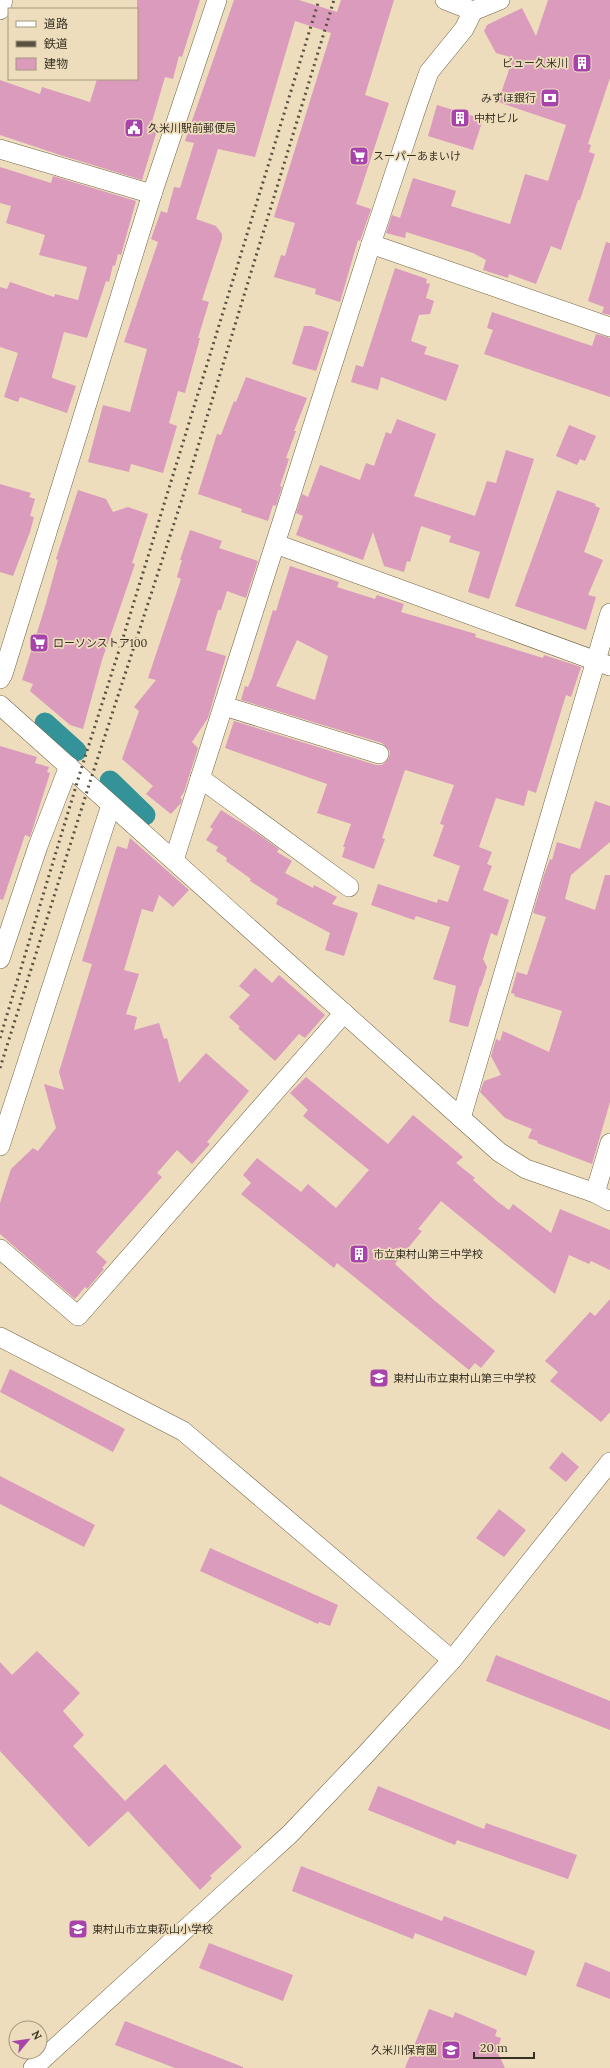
<svg xmlns="http://www.w3.org/2000/svg" width="610" height="2068" viewBox="0 0 610 2068" font-family="Lora,'Noto Sans JP',serif">
<rect width="100%" height="100%" fill="#edddbc"/>
<g fill="none" stroke-linecap="round" stroke-linejoin="round">
<g stroke="#349398" stroke-width="21">
<polyline points="45,723 76,751"/>
<polyline points="110,781 145,815"/>
</g>
</g>
<g fill="#da9bbd" fill-rule="evenodd">
<polygon points="137,0 200,0 182,57 179,56 173,79 165,77 151,125 158,127 142,180 60,155 0,135 0,80 40,94 42,87 90,102 97,79 137,79"/>
<polygon points="234,0 299,0 337,12 341,0 394,0 365,95 389,103 356,204 371,209 360,241 358,240 340,302 315,294 316,289 274,277 281,255 285,256 295,223 274,217 331,33 295,21 255,157 218,149 196,219 216,226 222,234 222,239 202,300 209,302 198,338 200,338 185,393 178,391 169,423 177,426 163,473 131,464 129,472 88,462 103,405 130,412 147,349 124,342 158,242 151,239 161,211 167,213 174,187 180,188 194,143 185,141"/>
<polygon points="548,0 610,0 610,78 588,144 591,145 589,152 595,154 580,200 578,200 561,250 551,246 536,284 509,274 508,278 483,270 486,260 473,253 406,232 405,238 386,233 392,215 400,218 413,178 456,191 451,206 510,224 525,174 548,181 566,125 498,102 513,58 496,53 484,31 487,25 522,8 536,36"/>
<polygon points="437,105 483,119 473,150 428,136"/>
<polygon points="0,167 51,183 53,176 136,201 121,255 118,254 115,266 113,265 109,282 106,281 87,338 64,332 52,376 52,378 76,386 67,413 20,397 18,402 4,397 18,353 0,347 0,287 7,289 10,282 54,297 55,294 78,300 87,267 39,255 45,235 6,223 11,206 0,203"/>
<polygon points="606,242 610,243 610,315 602,313 604,307 588,301"/>
<polygon points="395,268 427,279 426,283 430,284 426,298 434,301 430,314 419,315 411,341 427,347 424,354 459,365 446,401 381,377 378,390 351,382 356,365 363,367"/>
<polygon points="492,312 592,346 596,334 610,338 610,397 484,354 493,330 487,328"/>
<polygon points="304,326 311,326 329,332 316,371 292,364"/>
<polygon points="246,377 307,398 294,431 296,431 286,458 289,459 280,486 282,487 276,506 273,505 268,521 241,512 242,509 198,494 217,434 221,435 234,401 236,402"/>
<polygon points="397,419 436,434 414,496 475,516 487,481 496,483 506,450 534,459 489,599 468,592 480,552 449,542 451,536 421,526 410,562 407,561 404,572 384,566 373,532 363,560 296,535 303,516 296,513 302,494 308,497 320,465 360,480 366,463 374,466 386,432 391,434"/>
<polygon points="569,425 596,436 585,461 580,459 577,465 556,456"/>
<polygon points="0,484 31,493 29,497 35,499 30,516 34,517 30,532 13,576 0,572"/>
<polygon points="78,490 106,499 113,512 128,507 148,514 132,563 135,564 102,660 83,729 70,725 30,691 33,684 22,680 45,607 58,560 56,559"/>
<polygon points="557,490 596,504 595,506 600,508 584,552 603,560 588,595 596,597 586,630 515,606"/>
<polygon points="190,530 222,541 219,548 258,561 246,598 227,591 221,610 218,610 206,650 226,656 208,718 192,742 198,748 184,792 180,798 182,799 181,803 171,814 146,794 153,786 122,759 139,711 134,707 156,680 148,678 181,579 177,577 182,560 180,560"/>
<path d="M290,566L339,582L337,587L375,599L377,595L404,604L401,612L476,634L475,637L543,658L544,655L581,667L571,697L566,695L536,793L528,790L524,806L496,798L479,847L492,852L487,864L492,866L483,890L509,900L497,936L491,933L483,959L487,967L481,986H480L468,1027L449,1022L456,986L433,979L450,927L416,916L414,920L371,905L378,884L437,903L438,899L448,902L460,866L433,856L444,825L440,824L454,785L405,770L382,838L385,839L374,869L342,857L345,847H343L351,824L317,813L327,784L225,748L234,721L376,765H382L389,758L390,751L382,743L241,700L245,686L248,687L252,678L273,610L276,611ZM297,640L328,656L315,700L276,686Z"/>
<polygon points="0,746 37,757 35,763 49,767 47,772 50,773 30,837 25,835 3,900 0,899"/>
<polygon points="595,801 610,806 610,842 571,875 565,899 595,910 605,875 610,875 610,1102 592,1164 537,1143 538,1141 528,1138 532,1129 505,1118 480,1092 484,1081 501,1075 491,1056 496,1039 500,1041 503,1031 549,1052 562,1011 514,996 515,994 511,993 517,972 527,975 546,917 533,913 544,875 550,859 552,860 557,842 580,849"/>
<polygon points="221,810 248,827 279,849 277,852 292,861 285,873 313,888 314,885 337,897 332,904 358,913 344,956 325,950 330,933 276,904 278,899 250,881 251,879 226,861 227,858 216,851 218,847 206,840 213,829 210,827"/>
<polygon points="130,838 189,890 173,907 159,895 153,912 142,909 124,970 139,974 126,1014 137,1017 134,1030 159,1023 164,1039 167,1038 179,1083 206,1053 249,1091 207,1142 210,1144 192,1164 177,1150 157,1173 162,1177 96,1252 107,1262 102,1268 104,1269 87,1289 85,1287 75,1299 0,1234 0,1203 11,1169 33,1148 38,1151 56,1128 44,1084 64,1090 59,1072 92,964 82,961 117,846 127,849"/>
<polygon points="255,968 272,983 279,975 325,1015 305,1038 299,1034 275,1061 238,1028 240,1027 229,1017 250,995 239,986"/>
<polygon points="306,1077 388,1144 413,1115 463,1157 456,1163 475,1178 473,1180 498,1202 509,1210 513,1204 551,1233 560,1209 610,1230 610,1270 591,1261 589,1264 569,1255 555,1294 441,1201 418,1229 422,1231 395,1264 434,1300 495,1351 481,1368 475,1363 469,1370 337,1263 334,1268 241,1194 251,1183 243,1175 257,1158 301,1192 308,1184 336,1208 369,1170 303,1116 308,1110 290,1093"/>
<polygon points="610,1299 610,1412 601,1422 550,1381 558,1372 545,1361 590,1312 595,1316"/>
<polygon points="10,1369 125,1429 113,1452 0,1392"/>
<polygon points="562,1452 579,1467 566,1482 549,1468"/>
<polygon points="0,1476 95,1525 84,1547 0,1504"/>
<polygon points="499,1509 526,1530 504,1557 476,1538"/>
<polygon points="210,1548 338,1605 330,1626 319,1622 318,1624 200,1571"/>
<polygon points="37,1651 80,1693 63,1711 84,1735 73,1746 125,1801 165,1764 242,1847 210,1876 212,1878 200,1890 128,1811 89,1847 0,1751 0,1662 12,1675"/>
<polygon points="496,1655 610,1701 610,1730 486,1681"/>
<polygon points="378,1786 484,1829 486,1823 577,1855 568,1879 457,1840 455,1845 368,1810"/>
<polygon points="301,1866 442,1921 444,1916 535,1951 526,1976 415,1933 413,1939 292,1891"/>
<polygon points="209,1943 293,1975 283,2001 199,1968"/>
<polygon points="585,1962 610,1972 610,1999 576,1986"/>
<polygon points="429,2009 453,2018 455,2012 497,2030 495,2036 501,2038 497,2051 505,2068 405,2068"/>
<polygon points="125,2021 243,2067 243,2068 175,2068 115,2045"/>
</g>
<g fill="none" stroke-linecap="round" stroke-linejoin="round">
<g stroke="#706245" stroke-width="20">
<g id="minor">
<polyline points="445,0 473,11 500,0"/>
<polyline points="0,10 3,0"/>
<polyline points="0,149 152,194"/>
<polyline points="371,244 610,327"/>
<polyline points="276,544 610,666"/>
<polyline points="0,679 3,674 152,194 217,0"/>
<polyline points="0,705 499,1152 526,1169 595,1193 610,1201"/>
<polyline points="224,706 379,754"/>
<polyline points="200,778 349,887"/>
<polyline points="174,860 371,244 418,103 429,72 464,29 473,11"/>
<polyline points="0,959 38,846 69,766"/>
<polyline points="461,1118 610,613"/>
<polyline points="0,1146 111,805"/>
<polyline points="595,1193 610,1143"/>
<polyline points="0,1249 78,1316 344,1013"/>
<polyline points="0,1337 183,1431 452,1660"/>
<polyline points="33,2068 290,1834 366,1754 452,1660 610,1462"/>
</g>
</g>
<use href="#minor" stroke="#fff" stroke-width="19"/>
<g stroke="#585040" stroke-width="3" stroke-dasharray="2 4" stroke-linecap="butt">
<polyline points="0,1038 79,776 122,641 319,0"/>
<polyline points="0,1068 89,785 182,499 334,0"/>
</g>
</g>
<defs>
<g id="building-square" transform="scale(1)"><rect x="-9" y="-9" width="18" height="18" rx="4" fill="#a744ab" stroke="#edddbc"/><path d="M-4-6H4V6H1V3H-1V6H-4ZM-2.5-4.3h1.7v1.8h-1.7ZM.8-4.3h1.7v1.8H.8ZM-2.5-1h1.7V.8h-1.7ZM.8-1h1.7V.8H.8Z" fill="#fff"/></g>
<g id="bank-square" transform="scale(1)"><rect x="-9" y="-9" width="18" height="18" rx="4" fill="#a744ab" stroke="#edddbc"/><path d="M-6-4H6V4H-6ZM0-2.3a2.3 2.3 0 1 0 0 4.6a2.3 2.3 0 1 0 0-4.6Z" fill="#fff"/></g>
<g id="civic-square" transform="scale(1)"><rect x="-9" y="-9" width="18" height="18" rx="4" fill="#a744ab" stroke="#edddbc"/><path d="M-.6-6.5H3V-4.5H.6V-3L4-1V1h2V6H-6V1h2V-1L-.6-3ZM-1.2 2.5V6h2.4V2.5Z" fill="#fff"/></g>
<g id="supermarket-square" transform="scale(1)"><rect x="-9" y="-9" width="18" height="18" rx="4" fill="#a744ab" stroke="#edddbc"/><path d="M-6-5.5h2.5l.6 2H6L4.5 2H-2.5L-4.4-4H-6ZM-1.5 3.2a1.3 1.3 0 1 0 .1 0ZM3 3.2a1.3 1.3 0 1 0 .1 0Z" fill="#fff"/></g>
<g id="school-square" transform="scale(1)"><rect x="-9" y="-9" width="18" height="18" rx="4" fill="#a744ab" stroke="#edddbc"/><path d="M0-5L7-2L0 1L-7-2ZM-4 1L0 2.5L4 1V4Q0 6-4 4Z" fill="#fff"/></g>
</defs>
<g fill-rule="evenodd">
<use href="#building-square" x="582" y="63"/>
<use href="#bank-square" x="550" y="98"/>
<use href="#building-square" x="460" y="118"/>
<use href="#civic-square" x="134" y="128"/>
<use href="#supermarket-square" x="359" y="156"/>
<use href="#supermarket-square" x="39" y="643"/>
<use href="#building-square" x="359" y="1254"/>
<use href="#school-square" x="379" y="1378"/>
<use href="#school-square" x="78" y="1929"/>
<use href="#school-square" x="451" y="2050"/>
</g>
<g text-anchor="middle" dominant-baseline="central" stroke-width="3.5" stroke-linejoin="round" paint-order="stroke">
<g font-size="11" fill="#373124" stroke="#edddbc" text-anchor="start">
<text x="568" y="63" text-anchor="end">ビュー久米川</text>
<text x="536" y="98" text-anchor="end">みずほ銀行</text>
<text x="474" y="118">中村ビル</text>
<text x="148" y="128">久米川駅前郵便局</text>
<text x="373" y="156">スーパーあまいけ</text>
<text x="53" y="643">ローソンストア100</text>
<text x="373" y="1254">市立東村山第三中学校</text>
<text x="393" y="1378">東村山市立東村山第三中学校</text>
<text x="92" y="1929">東村山市立東萩山小学校</text>
<text x="437" y="2050" text-anchor="end">久米川保育園</text>
</g>
</g>
<rect x="8" y="8" width="130" height="72" fill="#edddbc" stroke="#a4987f"/>
<rect x="16" y="21" width="20" height="6" fill="#ffffff" stroke="#a4987f"/>
<text x="44" y="28" font-size="12" fill="#373124">道路</text>
<rect x="16" y="41" width="20" height="6" fill="#585040" stroke="#a4987f"/>
<text x="44" y="48" font-size="12" fill="#373124">鉄道</text>
<rect x="16" y="58" width="20" height="12" fill="#da9bbd" stroke="#a4987f"/>
<text x="44" y="68" font-size="12" fill="#373124">建物</text>
<g transform="translate(28 2040) rotate(61)"><circle r="19" fill="#edddbc" stroke="#a4987f"/>
<path d="M0-3L7 15L0 10L-7 15Z" fill="#a744ab"/>
<text y="-6" font-size="11" font-weight="bold" text-anchor="middle" fill="#373124">N</text>
</g>
<path d="M474 2052v6h60v-6" fill="none" stroke="#373124" stroke-width="2"/>
<text x="480" y="2052" font-size="12" fill="#373124" stroke="#edddbc" stroke-width="3" paint-order="stroke">20 m</text>
</svg>
